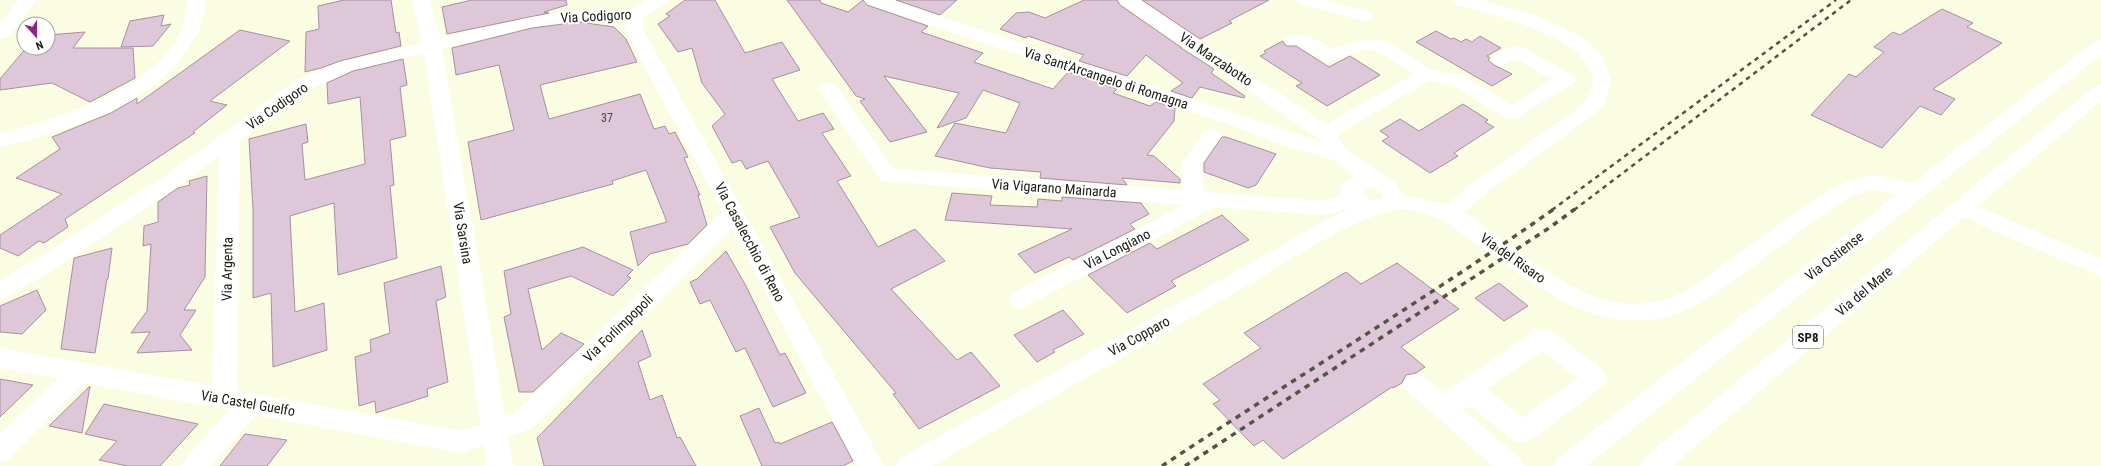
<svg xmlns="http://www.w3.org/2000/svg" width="2101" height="466" viewBox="0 0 2101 466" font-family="'Roboto Condensed',sans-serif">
<rect width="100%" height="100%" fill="#fbfde3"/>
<g fill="#dec7d8" stroke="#a590a0">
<polygon points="344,0 391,0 396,33 399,32 401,46 340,61 321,68 305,72 306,32 319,29 318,6"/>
<polygon points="472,0 566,0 567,5 544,12 549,13 447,34 442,7"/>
<polygon points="685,0 715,0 745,53 782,42 800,70 772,79 798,121 823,113 834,129 822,133 851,176 837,181 878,247 915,229 945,261 891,289 957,360 971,352 1000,386 919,429 893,394 896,393 795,273 770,227 800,217 768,161 746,169 741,160 732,163 712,126 725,114 702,83 692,48 678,52 658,24 670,16 666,14"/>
<polygon points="787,0 820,0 821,3 848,12 863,0 867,5 928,26 921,32 983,53 974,62 1053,89 1068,72 1117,89 1113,93 1150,106 1156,102 1175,108 1174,121 1147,155 1154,156 1180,179 1180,183 1122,178 1127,185 1040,178 1041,172 990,168 935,156 955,123 1006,133 1020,103 983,90 966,118 937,128 959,93 884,76 927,132 890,142 860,101 865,99 856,96"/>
<polygon points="896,0 957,0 940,15"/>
<polygon points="1084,0 1117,0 1120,5 1182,48 1181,48 1214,69 1211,73 1245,96 1244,98 1200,87 1192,98 1171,91 1183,83 1146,55 1127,76 1079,61 1084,55 1028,36 1026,38 1000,29 1016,13 1029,12 1045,18"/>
<polygon points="1142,0 1269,0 1229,21 1232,23 1200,39"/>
<polygon points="1942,9 1973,23 1967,27 2002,43 1933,89 1955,99 1941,115 1920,106 1882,148 1811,115 1849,74 1856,77 1884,52 1874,47 1893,32 1900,35"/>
<polygon points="164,15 161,26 171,24 153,46 121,47 130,21"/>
<polygon points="579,22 614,27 626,39 637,62 540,85 549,119 640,94 654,129 665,126 669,134 675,132 688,157 684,158 700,195 698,195 707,225 688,244 650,254 638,266 630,232 667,222 646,170 612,181 613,184 481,220 468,142 514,130 499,65 456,75 452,48 532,28"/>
<polygon points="240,30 290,41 210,101 227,105 193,132 195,133 65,219 68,227 44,243 39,241 18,256 0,248 0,235 62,194 16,178 60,149 52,137 111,113 137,98 137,104"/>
<polygon points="1436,31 1451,39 1454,38 1461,42 1466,39 1472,42 1480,36 1501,48 1487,56 1490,58 1488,60 1494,65 1512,74 1492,86 1416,42"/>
<polygon points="85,32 73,48 133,48 135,78 90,102 52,83 0,90 0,79 26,48 48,48 48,35"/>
<polygon points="1283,41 1286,46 1296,46 1329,67 1350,56 1380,75 1327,106 1296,86 1302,83 1260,56 1266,53 1264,51"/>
<polygon points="403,59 407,85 400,87 406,136 390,140 394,185 390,186 397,258 338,275 334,203 290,216 295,312 324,303 327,350 273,367 271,293 253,298 253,210 249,139 306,124 308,142 302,144 305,180 365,164 360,97 328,104 327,83 353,71"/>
<polygon points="1463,104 1488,120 1485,122 1494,127 1454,153 1458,156 1430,173 1382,141 1389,137 1380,131 1400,119 1419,131"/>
<polygon points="1222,137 1226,137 1276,154 1256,185 1248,188 1204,172 1204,163"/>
<polygon points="207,176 205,277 184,310 196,310 180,335 192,350 137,353 150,332 131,333 147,311 151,244 143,246 144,226 158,222 158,202 178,188 190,185 189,181"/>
<polygon points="952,193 992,196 990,205 1037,207 1038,199 1062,201 1062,197 1141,203 1149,214 1130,224 1135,229 1073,260 1069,257 1035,273 1018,254 1072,229 945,220"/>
<polygon points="1222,215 1249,240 1171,281 1176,286 1127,313 1088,275 1150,243 1157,249"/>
<polygon points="583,247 633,270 627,276 631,278 613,296 571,276 528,289 542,350 561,333 584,344 533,392 519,392 504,317 511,314 504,271"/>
<polygon points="112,248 108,279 107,279 95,353 61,349 74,258"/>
<polygon points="726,251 746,286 780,355 785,353 806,393 773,407 745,348 736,352 710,300 700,304 690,282 697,279"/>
<polygon points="1397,263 1459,309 1401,347 1425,367 1416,373 1406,375 1402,383 1393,388 1392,387 1283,459 1263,440 1254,446 1213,404 1220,400 1203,384 1261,348 1244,333 1346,272 1361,284"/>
<polygon points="441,266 446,297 436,301 448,382 427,389 428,396 376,413 375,401 359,406 355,357 371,352 370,340 390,333 384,283"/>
<polygon points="1499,283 1528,306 1504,321 1475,298"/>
<polygon points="37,290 46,310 22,334 0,332 0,306"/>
<polygon points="1063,310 1084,334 1053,350 1055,352 1037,362 1014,335"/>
<polygon points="642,330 651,356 638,362 650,400 662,395 677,438 680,437 696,466 544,466 537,438"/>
<polygon points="0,379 33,385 0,417"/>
<polygon points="90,386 82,433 49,426"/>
<polygon points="104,404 198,424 160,466 127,466 99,460 117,441 85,434"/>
<polygon points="759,408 775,443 779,442 780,444 832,422 853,461 843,466 762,466 740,416"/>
<polygon points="245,434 287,440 267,466 220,466"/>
</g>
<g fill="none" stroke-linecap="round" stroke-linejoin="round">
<g fill="#fff" fill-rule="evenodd">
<path d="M18,0H36C27,13 16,35 0,39V23Z"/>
<path d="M188,0H206C204,10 202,20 199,30C197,35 193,41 190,46C151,109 67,129 0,147V133C56,119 158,89 181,30C184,20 186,10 188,0Z"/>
<path d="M412,0H430L440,38L532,17L579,10L630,11L648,0H669L666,4L643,18V29L884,466H857L732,229L533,428L508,437L513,466H487L484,445L462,453L256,415L211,466H182L186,458L229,410L85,383L9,459L0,462V434L59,378L0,368V348L212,386L219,156C152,207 81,253 8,297L0,300V280L49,251L169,173L295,81L340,62L422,43ZM579,20L625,21V29L644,66L723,212L515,413L505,417L442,49L532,27ZM424,53L481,425L462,431L237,391L240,141L309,89L353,70Z"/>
<path d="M864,0H891L1321,142L1318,138L1121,4L1118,0H1139L1326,124L1413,75L1386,56L1373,50H1362L1330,62L1323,60L1298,45H1287L1284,41L1287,37C1308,31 1313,39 1331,49L1367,39L1385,41L1406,53L1431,70L1462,75L1512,104L1552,79L1516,59L1501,66L1494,64L1492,60C1498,51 1510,44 1522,47L1573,75L1576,79L1573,83L1519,117L1512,119L1505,117L1450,84L1429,81L1337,135L1347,150L1397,184L1403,195L1446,205L1476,180L1575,111C1642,49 1493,14 1455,4L1452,0H1482L1536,16L1563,27L1586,40L1602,56L1611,80L1605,102L1596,113L1490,190L1464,213C1510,242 1575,304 1632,304C1645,304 1661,302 1673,297C1691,289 1706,277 1721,266C1746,248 1770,231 1795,213C1818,197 1842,179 1870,176C1881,175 1892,178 1903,181C1912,184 1921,186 1926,194L1923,199C1903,205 1886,184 1864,192C1843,198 1824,214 1806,227C1771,253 1736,281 1699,304C1599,357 1521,270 1442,220C1433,216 1406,207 1396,209C1339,224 1288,263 1236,292C1135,350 1034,408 932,466H896L900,458L1251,263L1320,223L1350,209L1324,215L1215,207L1028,305L1020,308L1012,305L1008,299L1012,293L1184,205L881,181L819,89L822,85L829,83L836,85L894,169L1182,190V163L1204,131L1211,129L1218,131L1221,136L1202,163L1203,192L1324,201L1342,196C1336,186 1347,179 1355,176L1333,160L1274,142L1225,123L867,4ZM1373,187L1381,193L1383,197C1375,204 1368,199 1362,192L1365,188Z"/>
<polygon points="1296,0 1325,0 1371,12 1374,16 1371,20 1365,21 1299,4"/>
<polygon points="1964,201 2101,259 2101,276 1998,233 1956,213 1953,208 1956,203"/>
<path d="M1543,329L1551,331L1604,371L1607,378L1604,385L1531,440L1522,443L1513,440L1472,407L1461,408L1520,458L1524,466H1493L1406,390L1403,383L1406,376C1423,370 1431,382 1443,393L1535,331ZM1542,351L1577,378L1522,418L1487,389Z"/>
</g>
<g fill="#fff" fill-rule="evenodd">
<polygon points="2101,40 2101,55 1586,466 1554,466 1558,458 2094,42"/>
<polygon points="2101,85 2101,101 1672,466 1640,466 1644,458 2094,87"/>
</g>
<g stroke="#535346" stroke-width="2.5" stroke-dasharray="4.5 4.5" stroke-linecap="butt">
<polyline points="1552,210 1836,0"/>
<polyline points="1574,210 1851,0"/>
</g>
<g stroke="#535346" stroke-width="3.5" stroke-dasharray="5.5 5.5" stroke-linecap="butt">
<path d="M1162,466C1292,380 1426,299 1554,209"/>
<polyline points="1185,466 1549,228 1575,209"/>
</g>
</g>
<g text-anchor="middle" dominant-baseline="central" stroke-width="4" stroke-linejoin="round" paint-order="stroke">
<g font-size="12" fill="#4b4543">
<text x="607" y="118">37</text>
</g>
<rect fill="#fff" stroke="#5f5f58" stroke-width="1" x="1793" y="326" width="30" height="22" rx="3"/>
<g font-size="13" font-weight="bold" fill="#1a1a11">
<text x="1808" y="337">SP8</text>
</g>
<g font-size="14" fill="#1a1a11" stroke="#fff">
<text transform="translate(596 16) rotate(-3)">Via Codigoro</text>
<text transform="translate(1216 59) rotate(34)">Via Marzabotto</text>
<text transform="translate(1106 78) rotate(18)">Via Sant'Arcangelo di Romagna</text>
<text transform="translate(277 106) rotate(-35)">Via Codigoro</text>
<text transform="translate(1054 188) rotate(4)">Via Vigarano Mainarda</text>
<text transform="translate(463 233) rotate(81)">Via Sarsina</text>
<text transform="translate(750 242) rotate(62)">Via Casalecchio di Reno</text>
<text transform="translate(1117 249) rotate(-27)">Via Longiano</text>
<text transform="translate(1834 256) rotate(-38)">Via Ostiense</text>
<text transform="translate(1513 258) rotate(35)">Via del Risaro</text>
<text transform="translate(227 269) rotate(-89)">Via Argenta</text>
<text transform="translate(1864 291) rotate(-40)">Via del Mare</text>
<text transform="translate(618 328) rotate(-44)">Via Forlimpopoli</text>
<text transform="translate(1139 336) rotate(-29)">Via Copparo</text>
<text transform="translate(248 403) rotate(10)">Via Castel Guelfo</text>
</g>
</g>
<g transform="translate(36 36) rotate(159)"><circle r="19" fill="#ffffff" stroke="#a3a3a0"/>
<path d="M0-3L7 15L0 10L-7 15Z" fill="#932384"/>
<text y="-6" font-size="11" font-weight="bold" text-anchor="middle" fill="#1a1a11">N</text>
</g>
</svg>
